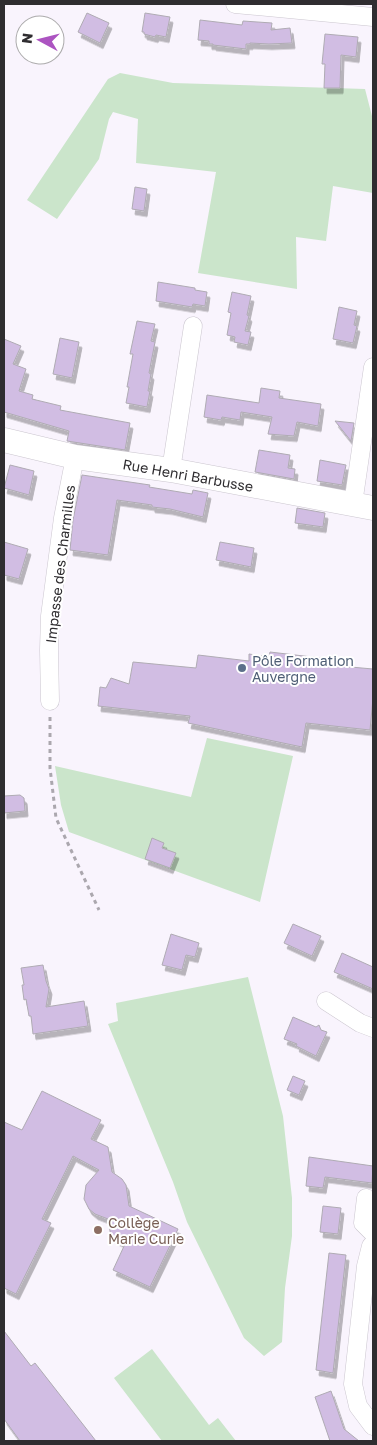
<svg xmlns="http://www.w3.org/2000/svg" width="377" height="1445" viewBox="0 0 377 1445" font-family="'Golos Text',sans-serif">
<defs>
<filter id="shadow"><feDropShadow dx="3" dy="5.5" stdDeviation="0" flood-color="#0004"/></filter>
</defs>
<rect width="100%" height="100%" fill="#f9f4fd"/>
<g fill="#cbe5cb">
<polygon points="120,73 173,83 365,89 373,120 373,193 333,186 326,241 296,237 297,289 198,273 216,172 136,163 138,119 113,112 109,119 99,159 57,219 27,200 108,79"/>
<polygon points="207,738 293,756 260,902 69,832 61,805 55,766 191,797"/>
<polygon points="248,977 283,1116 292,1198 292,1236 285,1288 282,1342 264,1356 244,1338 187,1222 173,1182 108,1024 118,1021 116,1003"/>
<polygon points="152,1349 209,1425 218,1418 236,1441 162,1441 114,1378"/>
</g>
<g fill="#d1bde3" stroke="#afabb3" filter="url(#shadow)">
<polygon points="87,13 109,23 100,43 78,32"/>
<polygon points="145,13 170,17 166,37 156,35 155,37 144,34 144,32 142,32"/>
<polygon points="200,20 242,25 243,21 272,23 271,30 290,28 292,43 269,44 250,43 250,44 246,44 246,49 213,45 213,44 209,44 209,41 198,40"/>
<polygon points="325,34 358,37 356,57 341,55 340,88 324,88 325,64 322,64"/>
<polygon points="135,187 147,189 144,211 132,209"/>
<polygon points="158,282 195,288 195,290 207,292 205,306 193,304 192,307 156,301"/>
<polygon points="232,292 251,296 247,315 249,316 245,331 251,332 248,345 234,342 235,337 227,335 231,313 228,312"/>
<polygon points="339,307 357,311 354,325 357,326 353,343 333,339"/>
<polygon points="137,321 155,324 151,341 155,342 149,373 151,374 148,391 150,391 147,407 126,403 129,387 127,387 133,354 130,354"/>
<polygon points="60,338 79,342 72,378 53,374"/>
<polygon points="4,339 21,346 13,364 26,369 19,391 33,395 32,399 61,406 60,410 130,423 125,450 67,441 69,431 4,412"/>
<polygon points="261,388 280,391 279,398 321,404 318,426 297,422 294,436 268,434 272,417 241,412 240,420 222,417 221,420 204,417 207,395 259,403"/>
<polygon points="335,421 354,423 351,441"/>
<polygon points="259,450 290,455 288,468 295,469 294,479 255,472"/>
<polygon points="320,460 346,465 342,485 317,481"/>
<polygon points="10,465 34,471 29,495 4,488"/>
<polygon points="82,475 150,485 149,487 192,494 193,490 208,493 203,517 170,509 152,507 152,505 117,500 108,555 70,550 73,520"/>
<polygon points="297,508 325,513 323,527 295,523"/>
<polygon points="4,542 28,549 19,579 4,575"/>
<polygon points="220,542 254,548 251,567 216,560"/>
<polygon points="270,652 329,659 328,665 373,669 373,698 370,730 306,723 302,747 188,723 190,716 98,706 100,687 106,688 111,678 129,684 133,662 196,668 198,655 249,661 249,654 269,657"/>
<polygon points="20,795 24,798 25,811 4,813 4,796"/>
<polygon points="152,838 164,843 162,848 176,853 170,868 145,859"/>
<polygon points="293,924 321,936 312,956 284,943"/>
<polygon points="171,934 199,943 195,957 186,955 182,970 162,965"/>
<polygon points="342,953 373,967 373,989 334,972"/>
<polygon points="43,965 46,981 49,989 46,1007 84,1001 88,1026 33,1034 31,1016 29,1016 26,999 24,1000 22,985 24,985 21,968"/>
<polygon points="293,1017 316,1027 319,1025 321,1030 327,1032 316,1056 296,1046 297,1044 284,1039"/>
<polygon points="293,1076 305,1081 299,1095 287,1090"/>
<polygon points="42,1091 101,1120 91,1139 108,1147 112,1172 122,1179 126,1185 129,1206 178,1229 150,1287 113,1270 125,1244 111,1237 108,1219 95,1214 89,1209 84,1199 86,1185 99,1170 73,1156 42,1219 51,1223 16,1294 4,1288 4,1122 22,1130"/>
<polygon points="309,1157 373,1166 372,1183 325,1177 323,1188 306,1186"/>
<polygon points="323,1206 341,1208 338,1234 320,1232"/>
<polygon points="329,1253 346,1255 333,1373 316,1370"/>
<polygon points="4,1331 31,1366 35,1363 96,1441 20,1441 4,1419"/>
<polygon points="331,1391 344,1429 359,1441 330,1441 315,1397"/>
</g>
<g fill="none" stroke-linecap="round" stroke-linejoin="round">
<g stroke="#cbc6cf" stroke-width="19">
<g id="street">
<polyline points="235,4 373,17"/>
<polyline points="171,470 193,326"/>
<polyline points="353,504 373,367"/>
<polyline points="50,701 49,650 50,616 63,518 75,457"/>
<polyline points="326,1001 360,1023 373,1028"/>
<polyline points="366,1198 363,1223 373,1233"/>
<polyline points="373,1244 371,1246 366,1266 353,1384 358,1406 373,1426"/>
</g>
</g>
<g stroke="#cbc6cf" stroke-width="25">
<polyline id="secondary" points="4,440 75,457 171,470 373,508"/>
</g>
<polyline stroke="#aba7ae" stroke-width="3" stroke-dasharray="4 4" stroke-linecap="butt" points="50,717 50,768 56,818 99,910"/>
<use href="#street" stroke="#fff" stroke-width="18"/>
<use href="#secondary" stroke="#fff" stroke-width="24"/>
</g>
<circle fill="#5c6f8a" stroke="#fff" stroke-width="2" cx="242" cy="668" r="5"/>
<circle fill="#8d6e63" stroke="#fff" stroke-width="2" cx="98" cy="1230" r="5"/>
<g text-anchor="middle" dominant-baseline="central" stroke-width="4" stroke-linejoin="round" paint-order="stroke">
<g font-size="14" fill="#2f2d30" stroke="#fff">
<text transform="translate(188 475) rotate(10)">Rue Henri Barbusse</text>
<text transform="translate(60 564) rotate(-83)">Impasse des Charmilles</text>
</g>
<g font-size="14" fill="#4e5e75" stroke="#fff" text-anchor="start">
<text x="252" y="660">Pôle Formation<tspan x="252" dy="16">Auvergne</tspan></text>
</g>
<g font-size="14" fill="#785e54" stroke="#fff" text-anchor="start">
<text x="108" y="1222">Collège<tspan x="108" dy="16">Marie Curie</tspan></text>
</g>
</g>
<rect width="377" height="1445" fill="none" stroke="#2f2d30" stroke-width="10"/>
<g transform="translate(40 40) rotate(277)"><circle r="24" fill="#ffffff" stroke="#acabac"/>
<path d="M0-4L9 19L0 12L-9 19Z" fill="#ac54c1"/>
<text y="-8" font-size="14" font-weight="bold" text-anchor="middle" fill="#2f2d30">N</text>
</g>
</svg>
